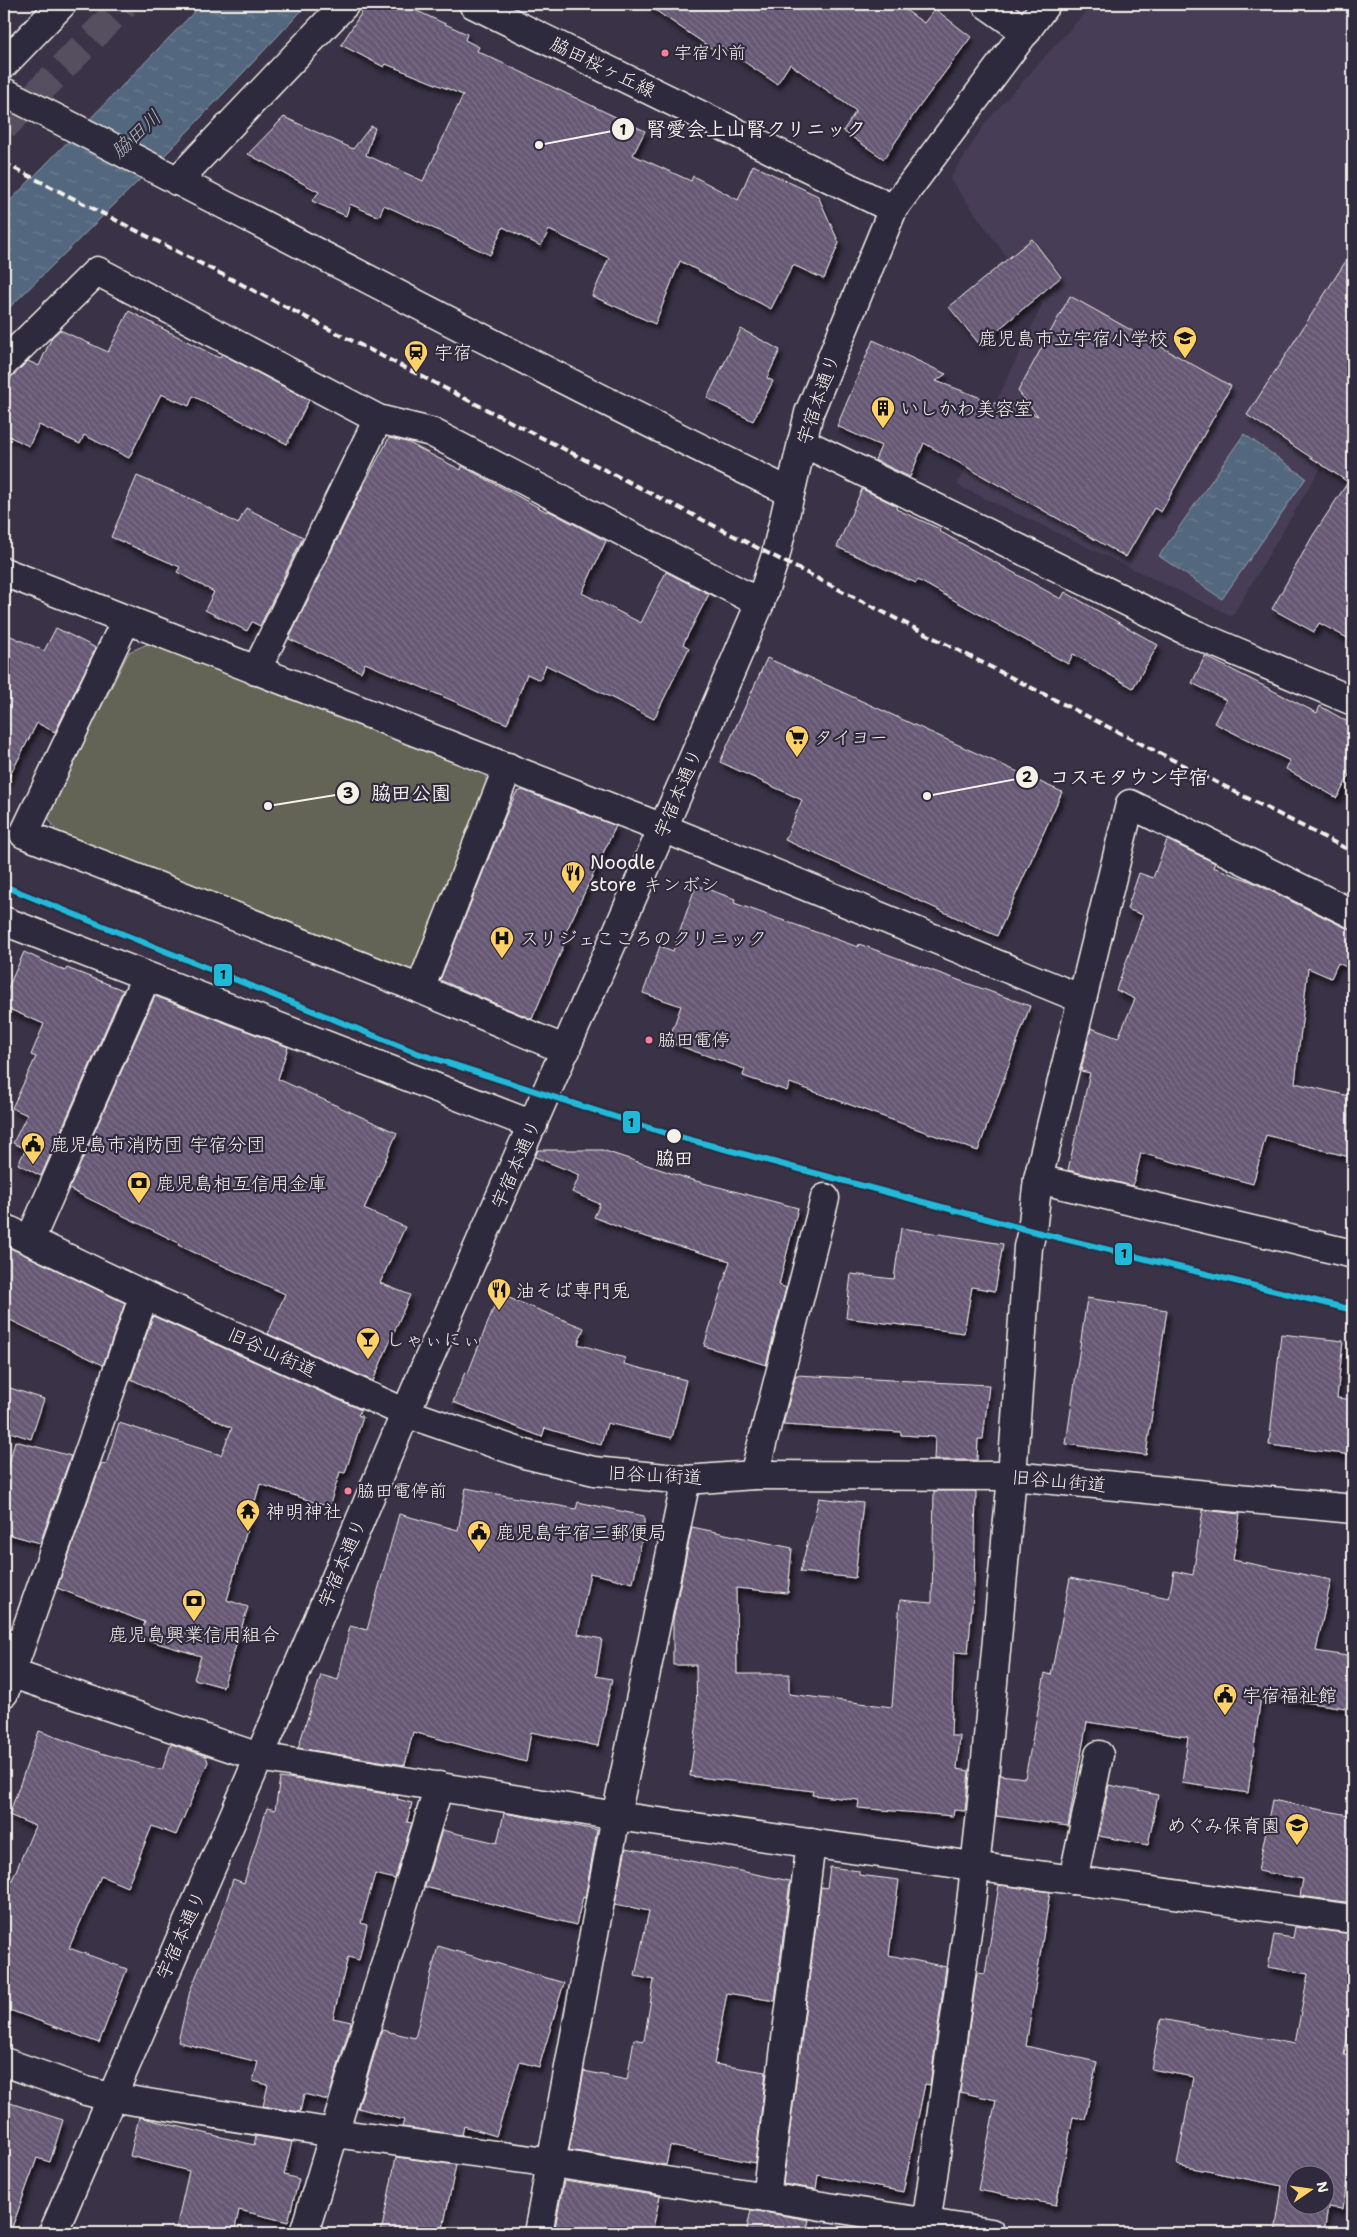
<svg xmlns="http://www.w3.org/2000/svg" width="1357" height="2237" viewBox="0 0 1357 2237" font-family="'Shantell Sans','Klee One',sans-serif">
<defs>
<pattern id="water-ripples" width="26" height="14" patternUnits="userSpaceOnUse" patternTransform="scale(1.25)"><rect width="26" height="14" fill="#53677e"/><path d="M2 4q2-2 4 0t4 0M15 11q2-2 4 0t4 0" fill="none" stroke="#6c7d90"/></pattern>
<pattern id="building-back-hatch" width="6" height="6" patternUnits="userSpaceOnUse" patternTransform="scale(1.25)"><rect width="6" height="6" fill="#665975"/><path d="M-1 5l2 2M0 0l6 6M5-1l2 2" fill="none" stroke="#7c7189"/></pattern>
<filter id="shadow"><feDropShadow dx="3" dy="5.5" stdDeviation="2.5" flood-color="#0009"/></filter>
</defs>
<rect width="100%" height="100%" fill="#3a3348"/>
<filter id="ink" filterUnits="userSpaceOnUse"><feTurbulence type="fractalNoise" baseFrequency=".02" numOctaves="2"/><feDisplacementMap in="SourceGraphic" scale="10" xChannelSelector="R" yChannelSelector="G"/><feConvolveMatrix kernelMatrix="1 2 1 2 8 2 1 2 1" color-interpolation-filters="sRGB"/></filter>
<g filter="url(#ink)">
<polygon fill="#473e56" points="1093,4 1353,4 1353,414 1232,616 957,485 1042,305 950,179 986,122"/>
<polygon fill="#636456" stroke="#acaa9f" points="150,643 485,772 489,798 412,975 57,833 47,815 129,652"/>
<g fill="url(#water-ripples)" stroke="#939ea8">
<polygon points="202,4 308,4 172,148 4,313 4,207"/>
<polygon points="1244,434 1306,478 1222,599 1159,556"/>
</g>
<g fill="url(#building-back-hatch)" stroke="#f4f1e8" fill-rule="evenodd" filter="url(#shadow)">
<polygon points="375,4 402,4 467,34 465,40 479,47 477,51 645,131 633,155 691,181 693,176 738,200 753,165 818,196 839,243 824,279 793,265 771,309 680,261 655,324 592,296 609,258 549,230 541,246 503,227 490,255 384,205 379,217 350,204 346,216 312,201 319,192 248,154 284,117 353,149 371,126 375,128 366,155 423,181 463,95 386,64 384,67 341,45 365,7 372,8"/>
<polygon points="646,4 897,4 924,23 935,9 971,37 917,110 884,159 843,131 856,111 790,64 777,84 721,46 717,52"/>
<polygon points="1032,239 1061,277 980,345 949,307"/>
<polygon points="1353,250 1353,641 1319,623 1314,632 1272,609 1312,537 1348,482 1247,415"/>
<polygon points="1070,296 1231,386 1161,512 1154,508 1126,557 924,443 910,477 875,460 881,446 837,426 873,340 946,374 936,381 1008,408 1011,404 1038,416 1018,391"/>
<polygon points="129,311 219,358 222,354 309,400 287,444 193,396 189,406 161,394 129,458 84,435 80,444 39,425 29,446 4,434 4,392 12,376 28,361 39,366 52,337 60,330 108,352"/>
<polygon points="741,329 780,350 767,378 773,381 753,421 707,398"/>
<polygon points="389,438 407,442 461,470 462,466 547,512 547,510 606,541 582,593 641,623 666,572 709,594 683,644 689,648 654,719 546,665 540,680 527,674 507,724 365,663 361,672 289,639 362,488"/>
<polygon points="137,476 194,500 238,524 246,508 303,537 260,626 252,622 247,631 205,610 214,592 177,572 180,567 111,537"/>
<polygon points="862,489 897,506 896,509 940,529 939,531 1061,599 1065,592 1158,645 1133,688 1073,654 1068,664 918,580 916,583 837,547"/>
<polygon points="56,628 96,648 55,732 37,723 4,787 4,633 44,651"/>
<polygon points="1205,656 1317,713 1320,706 1353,725 1353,769 1337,798 1286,769 1290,761 1214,723 1226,700 1192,683"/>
<polygon points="767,658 1062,792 997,936 785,840 802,800 720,762"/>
<polygon points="522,790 616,826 564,936 567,938 532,1019 440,980 505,817 516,793"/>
<polygon points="1167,840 1215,863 1213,867 1250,881 1346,928 1353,930 1353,970 1338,963 1331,978 1308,968 1295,1083 1353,1097 1353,1158 1266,1135 1253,1184 1141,1153 1133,1186 1068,1170 1090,1073 1081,1071 1091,1028 1118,1038 1135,999 1116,990 1143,915 1127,909 1139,873 1153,878"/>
<polygon points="696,885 735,899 734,903 858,947 859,944 1030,1006 978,1151 790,1083 787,1091 743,1076 745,1069 668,1042 681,1006 643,993 660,946 673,951"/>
<polygon points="24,952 65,971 67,968 123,990 41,1176 18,1164 26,1149 13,1143 27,1115 12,1108 36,1057 31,1055 44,1024 4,1007 4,997"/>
<polygon points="155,996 288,1047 278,1079 397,1133 364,1209 405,1227 380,1283 410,1295 373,1381 268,1334 285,1294 178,1245 179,1243 69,1189"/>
<polygon points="538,1150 602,1150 692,1180 798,1208 779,1285 786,1288 766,1365 704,1346 730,1261 633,1233 594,1217 600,1204 572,1192 580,1175 535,1157"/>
<polygon points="901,1228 1003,1244 995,1291 972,1287 964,1333 846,1318 851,1274 894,1279"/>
<polygon points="4,1245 125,1303 103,1365 4,1317"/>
<polygon points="499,1294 584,1328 578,1344 625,1358 624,1364 686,1380 672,1438 607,1423 601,1445 545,1428 542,1437 453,1402 465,1372 468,1373"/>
<polygon points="1087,1298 1167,1310 1146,1455 1066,1444"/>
<polygon points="153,1316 361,1410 358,1415 363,1417 345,1473 340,1472 329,1507 260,1484 227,1600 248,1607 223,1687 194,1679 201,1656 140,1638 145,1622 57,1588 101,1464 106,1465 119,1423 221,1455 232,1428 131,1379"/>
<polygon points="1281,1334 1343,1341 1337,1398 1353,1400 1353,1455 1269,1445"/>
<polygon points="796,1375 989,1385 983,1439 978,1439 977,1460 934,1460 935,1437 901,1435 901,1432 783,1425"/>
<polygon points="4,1386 44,1399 31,1439 4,1430"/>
<polygon points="15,1441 71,1456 40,1543 4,1533 4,1484"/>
<polygon points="466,1488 576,1509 578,1502 644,1516 644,1529 633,1583 590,1573 578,1634 602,1639 596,1676 612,1679 598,1746 531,1732 526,1762 413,1732 405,1765 298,1748 321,1675 338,1680 350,1626 367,1630 399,1514 458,1530"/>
<polygon points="934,1491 976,1491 974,1584 968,1653 954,1652 951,1736 960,1736 957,1769 969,1771 965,1811 954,1810 953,1816 858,1808 859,1800 812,1795 813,1791 690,1776 697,1722 696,1665 673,1665 673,1620 692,1527 792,1548 788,1593 736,1588 737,1674 789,1674 789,1694 892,1707 900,1600 932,1603"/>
<polygon points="819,1498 863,1503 855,1578 800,1572"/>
<polygon points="1203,1510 1240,1514 1233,1560 1331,1580 1316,1651 1353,1657 1353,1709 1261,1696 1248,1793 1182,1783 1188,1737 1087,1722 1068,1826 996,1816 1000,1775 1025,1778 1045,1673 1051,1675 1070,1578 1169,1598 1174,1571 1193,1575"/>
<polygon points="39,1731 101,1753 162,1770 171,1744 206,1756 208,1762 176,1835 152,1826 127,1887 101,1876 69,1948 127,1969 99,2043 4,2008 4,1899 35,1826 9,1815"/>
<polygon points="280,1778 287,1779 288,1778 398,1796 397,1799 412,1803 407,1822 412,1823 395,1879 375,1874 361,1923 367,1925 359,1960 348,1957 333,2018 351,2022 328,2100 304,2094 300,2112 263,2106 268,2085 253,2081 258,2062 178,2042 190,1991 222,1914 233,1879 244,1883 267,1808 275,1810"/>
<polygon points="1109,1785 1158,1795 1148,1845 1099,1836"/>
<polygon points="1272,1800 1353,1816 1353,1903 1300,1896 1303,1879 1258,1871"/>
<polygon points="504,1813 597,1830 585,1898 583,1897 576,1925 425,1887 442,1830 497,1843"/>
<polygon points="626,1848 790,1881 775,2001 727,1993 714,2064 766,2072 755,2163 670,2146 666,2165 569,2150 584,2071 627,2080 634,2039 644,2041 654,1980 635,1976 649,1911 615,1904"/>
<polygon points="830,1867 859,1871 859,1875 899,1880 889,1955 946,1967 930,2085 925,2084 903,2192 818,2175 816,2189 783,2184 821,1887 827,1888"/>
<polygon points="999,1885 1050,1892 1026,2046 1097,2062 1085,2119 1073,2117 1056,2205 978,2190 996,2100 960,2092 977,1973 985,1974"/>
<path d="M1295,1927L1353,1934V2010L1344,2055L1353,2057V2137L1343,2209L1328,2207L1324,2233H1275L1282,2186L1177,2165L1193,2077L1151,2069L1161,2019L1295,2044L1308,1974L1268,1967L1274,1935L1293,1938ZM1294,2174H1324V2204H1294Z"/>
<polygon points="438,1946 564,1983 539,2067 520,2062 496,2136 464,2126 462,2135 402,2127 404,2120 358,2108 382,2030 415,2038"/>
<polygon points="4,2101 63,2120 50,2162 37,2158 10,2233 4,2233"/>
<polygon points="139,2117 254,2145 256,2136 292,2142 284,2175 299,2179 288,2222 239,2210 234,2233 175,2233 189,2171 130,2156"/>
<polygon points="396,2157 456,2165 442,2233 381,2233"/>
<polygon points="564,2181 660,2196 652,2233 554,2233"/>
<polygon points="751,2210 809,2220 806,2233 746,2233"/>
</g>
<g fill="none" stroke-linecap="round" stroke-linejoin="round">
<polyline stroke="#565060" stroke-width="28" stroke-dasharray="28 14" stroke-linecap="butt" points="4,127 125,4"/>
<g stroke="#f4f1e8" stroke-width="31">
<g id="street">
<polyline points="986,4 1026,32"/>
<polyline points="4,64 62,4"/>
<path d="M4,92C266,224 525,364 790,492"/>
<polyline points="177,181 345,4"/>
<polyline points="4,363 97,271 378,419 431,432 760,603"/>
<polyline points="802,442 1185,630 1353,701"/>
<polyline points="4,572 663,828 1082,999"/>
<polyline points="126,620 24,834 420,989 566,1050"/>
<polyline points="256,671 378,419"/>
<polyline points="4,921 533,1125"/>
<polyline points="420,989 508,767"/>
<polyline points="1038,1179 1353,1254"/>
<polyline points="4,1228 144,1295 406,1413 528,1455 594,1471 686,1480 754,1475 1012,1476 1353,1509"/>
<polyline points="30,1240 146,977"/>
<polyline points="754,1475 825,1198"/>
<polyline points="4,1671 259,1757 616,1816 1353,1919"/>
<polyline points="4,1693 144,1295"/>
<polyline points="1073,1880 1099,1755"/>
<polyline points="4,2062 86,2091 110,2097 334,2133 553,2163 991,2233"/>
<polyline points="766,2197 811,1843"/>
<polyline points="304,2233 439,1786"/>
<polyline points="538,2233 616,1816 686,1480"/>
<polyline points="925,2233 971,1903 981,1813 1012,1476 1028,1247 1032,1231 1038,1179 1130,804 1353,914"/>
</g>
</g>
<g stroke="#f4f1e8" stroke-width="31">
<g id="secondary">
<polyline points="473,4 893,209"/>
<polyline points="53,2233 280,1709 423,1372 684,780 760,603 775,558 809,413 893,209 1046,4"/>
</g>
</g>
<use href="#street" stroke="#2f2a3d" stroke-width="28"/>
<use href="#secondary" stroke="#2f2a3d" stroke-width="28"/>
<polyline stroke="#f4f1e8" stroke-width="4" stroke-dasharray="8 4" stroke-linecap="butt" points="4,163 1353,852"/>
<g stroke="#2f2a3d" stroke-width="10">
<polyline id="tram-1" points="4,886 417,1053 668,1134 1032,1231 1353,1310"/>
</g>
<use href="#tram-1" stroke="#20b9da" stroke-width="6"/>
</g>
</g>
<defs>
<g id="school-pin" transform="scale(1.25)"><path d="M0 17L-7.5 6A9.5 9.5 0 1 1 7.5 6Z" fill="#ffd166" stroke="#2f2a3d"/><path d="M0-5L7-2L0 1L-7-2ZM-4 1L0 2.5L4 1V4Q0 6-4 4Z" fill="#111"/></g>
<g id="station-pin" transform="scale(1.25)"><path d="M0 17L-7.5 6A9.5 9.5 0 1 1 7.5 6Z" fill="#ffd166" stroke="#2f2a3d"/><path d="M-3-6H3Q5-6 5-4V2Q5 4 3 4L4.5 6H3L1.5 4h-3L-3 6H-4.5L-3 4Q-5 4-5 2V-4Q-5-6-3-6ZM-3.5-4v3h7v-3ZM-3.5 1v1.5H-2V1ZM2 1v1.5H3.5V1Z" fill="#111"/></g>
<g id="building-pin" transform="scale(1.25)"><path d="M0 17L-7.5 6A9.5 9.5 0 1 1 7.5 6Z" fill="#ffd166" stroke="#2f2a3d"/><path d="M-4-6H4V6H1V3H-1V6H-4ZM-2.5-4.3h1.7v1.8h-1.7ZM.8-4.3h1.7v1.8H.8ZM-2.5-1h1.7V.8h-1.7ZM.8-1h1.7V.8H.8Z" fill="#111"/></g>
<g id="supermarket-pin" transform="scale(1.25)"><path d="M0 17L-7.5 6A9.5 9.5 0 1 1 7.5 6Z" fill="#ffd166" stroke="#2f2a3d"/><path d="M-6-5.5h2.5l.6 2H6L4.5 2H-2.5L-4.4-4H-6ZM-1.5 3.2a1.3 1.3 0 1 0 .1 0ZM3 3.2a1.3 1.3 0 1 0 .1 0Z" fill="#111"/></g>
<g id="restaurant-pin" transform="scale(1.25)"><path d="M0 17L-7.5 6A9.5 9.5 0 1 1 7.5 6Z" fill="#ffd166" stroke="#2f2a3d"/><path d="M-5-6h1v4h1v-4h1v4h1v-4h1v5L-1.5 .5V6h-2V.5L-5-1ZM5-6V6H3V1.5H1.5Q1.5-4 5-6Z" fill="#111"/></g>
<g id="hospital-pin" transform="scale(1.25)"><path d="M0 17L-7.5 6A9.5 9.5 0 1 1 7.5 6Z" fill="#ffd166" stroke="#2f2a3d"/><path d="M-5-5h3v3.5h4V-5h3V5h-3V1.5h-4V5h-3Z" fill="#111"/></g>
<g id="civic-pin" transform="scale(1.25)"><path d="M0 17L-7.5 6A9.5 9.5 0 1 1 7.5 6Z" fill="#ffd166" stroke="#2f2a3d"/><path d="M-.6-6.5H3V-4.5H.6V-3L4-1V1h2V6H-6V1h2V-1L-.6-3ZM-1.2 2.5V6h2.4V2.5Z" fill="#111"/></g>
<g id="bank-pin" transform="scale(1.25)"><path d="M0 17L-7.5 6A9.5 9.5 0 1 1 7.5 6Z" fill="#ffd166" stroke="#2f2a3d"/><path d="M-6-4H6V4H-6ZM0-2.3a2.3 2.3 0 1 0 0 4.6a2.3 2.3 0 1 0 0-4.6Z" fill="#111"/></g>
<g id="bar-pin" transform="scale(1.25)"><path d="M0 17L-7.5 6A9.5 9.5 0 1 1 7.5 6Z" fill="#ffd166" stroke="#2f2a3d"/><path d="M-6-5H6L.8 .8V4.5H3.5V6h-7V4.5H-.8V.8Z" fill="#111"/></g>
<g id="temple-pin" transform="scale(1.25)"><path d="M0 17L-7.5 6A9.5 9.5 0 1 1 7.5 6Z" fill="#ffd166" stroke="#2f2a3d"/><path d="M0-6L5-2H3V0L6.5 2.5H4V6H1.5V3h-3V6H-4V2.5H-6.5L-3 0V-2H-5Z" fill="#111"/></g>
</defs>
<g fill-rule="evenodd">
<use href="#school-pin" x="1185" y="338"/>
<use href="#station-pin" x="416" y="352"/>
<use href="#building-pin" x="883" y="408"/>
<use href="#supermarket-pin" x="797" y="737"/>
<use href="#restaurant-pin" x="573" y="873"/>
<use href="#hospital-pin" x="502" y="938"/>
<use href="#civic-pin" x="33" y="1144"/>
<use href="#bank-pin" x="139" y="1183"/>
<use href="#restaurant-pin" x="499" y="1290"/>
<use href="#bar-pin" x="368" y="1339"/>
<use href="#temple-pin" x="248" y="1511"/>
<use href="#civic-pin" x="479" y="1532"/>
<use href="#bank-pin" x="194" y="1601"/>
<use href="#civic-pin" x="1225" y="1695"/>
<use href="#school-pin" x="1297" y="1825"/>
</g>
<g fill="#ff8098" stroke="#2f2a3d" stroke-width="2">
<circle cx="665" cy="53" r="4.5"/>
<circle cx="649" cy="1040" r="4.5"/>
<circle cx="348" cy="1491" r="4.5"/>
</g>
<circle fill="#f4f1e8" stroke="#2f2a3d" stroke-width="2" cx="674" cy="1136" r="8"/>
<g text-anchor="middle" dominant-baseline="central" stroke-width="4.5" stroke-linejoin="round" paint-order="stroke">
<g font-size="18" fill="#f4f1e8" stroke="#2f2a3d" text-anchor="start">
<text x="674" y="53">宇宿小前</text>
<text x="658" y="1040">脇田電停</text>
<text x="357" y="1491">脇田電停前</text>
</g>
<g font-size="19" fill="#f4f1e8" stroke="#2f2a3d">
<text transform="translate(603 67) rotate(26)">脇田桜ヶ丘線</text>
<text transform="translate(818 399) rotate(-71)">宇宿本通り</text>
<text transform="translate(678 793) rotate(-67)">宇宿本通り</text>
<text transform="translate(516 1164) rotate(-66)">宇宿本通り</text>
<text transform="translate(272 1352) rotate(24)">旧谷山街道</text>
<text transform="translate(655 1475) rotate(3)">旧谷山街道</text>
<text transform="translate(1059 1481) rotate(5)">旧谷山街道</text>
<text transform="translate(342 1563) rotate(-67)">宇宿本通り</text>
<text transform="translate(181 1935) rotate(-66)">宇宿本通り</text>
</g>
<g font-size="19" fill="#f4f1e8" stroke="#2f2a3d" text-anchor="start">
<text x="1168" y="338" text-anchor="end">鹿児島市立宇宿小学校</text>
<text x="434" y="352">宇宿</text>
<text x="900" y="408">いしかわ美容室</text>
<text x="814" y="737">タイヨー</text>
<text x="590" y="862">Noodle<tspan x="590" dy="22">store キンボシ</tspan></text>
<text x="520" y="938">スリジェこころのクリニック</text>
<text x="50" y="1144">鹿児島市消防団 宇宿分団</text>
<text x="156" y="1183">鹿児島相互信用金庫</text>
<text x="516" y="1290">油そば専門兎</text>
<text x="386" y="1339">しゃぃにぃ</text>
<text x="266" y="1511">神明神社</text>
<text x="496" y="1532">鹿児島宇宿三郵便局</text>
<text x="194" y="1634" text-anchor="middle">鹿児島興業信用組合</text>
<text x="1242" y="1695">宇宿福祉館</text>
<text x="1280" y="1825" text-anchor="end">めぐみ保育園</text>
</g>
<g font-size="19" font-weight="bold" fill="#f4f1e8" stroke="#2f2a3d">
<text x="674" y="1158">脇田</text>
</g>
<g font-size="20" font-style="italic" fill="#acb3b8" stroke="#2f2a3d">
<text transform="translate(136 134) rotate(-43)">脇田川</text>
</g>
</g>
<path fill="none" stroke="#f4f1e8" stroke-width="2" d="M539 145L623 129M927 796L1027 777M268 806L348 793"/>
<g fill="#f4f1e8" stroke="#2f2a3d" stroke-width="2">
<circle cx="539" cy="145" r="5"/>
<circle cx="927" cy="796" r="5"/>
<circle cx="268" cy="806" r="5"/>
<circle cx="623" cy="129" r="12"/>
<circle cx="1027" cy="777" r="12"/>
<circle cx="348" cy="793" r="12"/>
</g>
<g font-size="15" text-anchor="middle" font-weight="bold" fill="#111">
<text x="623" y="135">1</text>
<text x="1027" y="782">2</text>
<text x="348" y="798">3</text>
</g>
<g font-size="20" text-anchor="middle" font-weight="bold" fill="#f4f1e8" stroke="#2f2a3d" stroke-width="4.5" stroke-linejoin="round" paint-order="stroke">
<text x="756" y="136">腎愛会上山腎クリニック</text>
<text x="1129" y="784">コスモタウン宇宿</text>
<text x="411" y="800">脇田公園</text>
</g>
<g stroke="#2f2a3d" stroke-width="2">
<rect x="213" y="963" width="20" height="24" rx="5" fill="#20b9da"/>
<rect x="622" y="1110" width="19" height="24" rx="5" fill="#20b9da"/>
<rect x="1114" y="1242" width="19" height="24" rx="5" fill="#20b9da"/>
</g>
<g font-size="14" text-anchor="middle" font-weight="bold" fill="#111">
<text x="223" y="979">1</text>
<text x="631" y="1127">1</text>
<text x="1124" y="1258">1</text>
</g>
<rect width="1357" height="2237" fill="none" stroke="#2f2a3d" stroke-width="20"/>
<rect x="10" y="10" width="1337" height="2217" fill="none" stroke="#f4f1e8" stroke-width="2" filter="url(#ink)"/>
<g transform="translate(1310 2190) rotate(77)"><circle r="24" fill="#2f2a3d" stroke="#7e7a81"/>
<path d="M0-4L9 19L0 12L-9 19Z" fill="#ffd166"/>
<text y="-8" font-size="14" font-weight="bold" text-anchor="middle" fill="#f4f1e8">N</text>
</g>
</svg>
